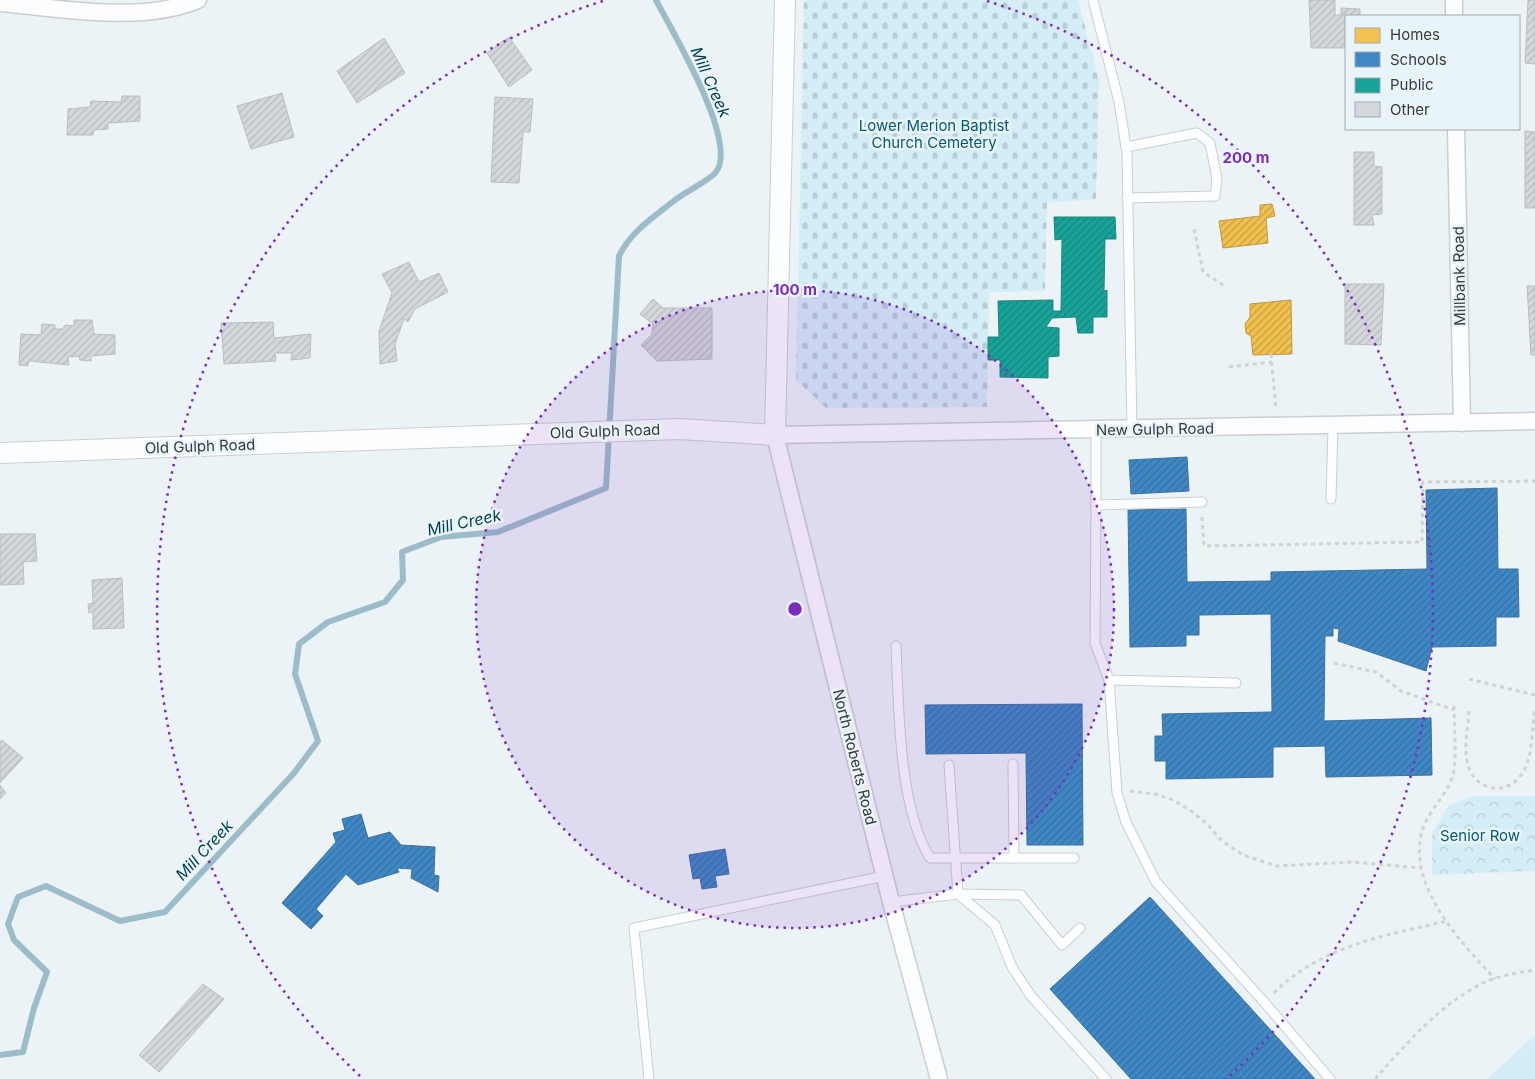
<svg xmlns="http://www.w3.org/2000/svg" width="1535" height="1079" viewBox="0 0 1535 1079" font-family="Inter,sans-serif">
<defs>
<pattern id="forest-crowns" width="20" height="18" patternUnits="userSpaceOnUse" patternTransform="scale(1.25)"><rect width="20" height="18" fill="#d5edf7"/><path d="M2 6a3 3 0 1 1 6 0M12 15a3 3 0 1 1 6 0" fill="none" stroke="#b8ccd5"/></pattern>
<pattern id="cemetery-stones" width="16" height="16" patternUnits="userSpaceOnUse" patternTransform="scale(1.25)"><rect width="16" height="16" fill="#d5edf7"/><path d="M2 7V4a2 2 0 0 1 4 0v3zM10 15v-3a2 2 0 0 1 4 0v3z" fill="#b8ccd5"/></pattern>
<pattern id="homes-hatch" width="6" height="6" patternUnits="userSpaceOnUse" patternTransform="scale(1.25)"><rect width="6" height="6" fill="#f2c14e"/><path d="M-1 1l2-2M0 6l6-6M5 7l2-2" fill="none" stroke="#c59e42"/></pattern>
<pattern id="schools-hatch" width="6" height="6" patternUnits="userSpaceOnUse" patternTransform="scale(1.25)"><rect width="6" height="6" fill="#3f88c5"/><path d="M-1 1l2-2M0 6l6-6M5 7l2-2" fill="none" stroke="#3670a1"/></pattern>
<pattern id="public-hatch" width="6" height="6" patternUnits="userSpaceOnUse" patternTransform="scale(1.25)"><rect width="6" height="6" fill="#17a398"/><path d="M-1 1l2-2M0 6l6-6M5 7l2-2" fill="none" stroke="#16867d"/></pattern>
<pattern id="building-hatch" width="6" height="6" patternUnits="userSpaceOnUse" patternTransform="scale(1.25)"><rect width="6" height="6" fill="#d4d8db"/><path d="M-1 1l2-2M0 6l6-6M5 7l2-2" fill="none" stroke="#b7babd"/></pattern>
</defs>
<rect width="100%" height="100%" fill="#ecf3f6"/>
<polygon fill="url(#forest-crowns)" points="1473,796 1535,796 1535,871 1432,875 1432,834 1449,805"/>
<polygon fill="url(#cemetery-stones)" points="804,0 1078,0 1099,81 1096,199 1047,203 1045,291 989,292 987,407 826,408 796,380"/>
<polygon fill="#d5edf7" points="1535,1035 1535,1079 1487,1079"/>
<g fill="url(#homes-hatch)" stroke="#ba9949">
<polygon points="1272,204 1275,216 1266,218 1268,243 1223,248 1219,221 1260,216 1260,205"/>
<polygon points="1291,300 1292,354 1253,355 1251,336 1246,333 1245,324 1250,317 1250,304"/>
</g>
<g fill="url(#schools-hatch)" stroke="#3d719c">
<polygon points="1187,457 1189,491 1131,494 1129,460"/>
<polygon points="1497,488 1498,569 1518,569 1519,617 1496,617 1496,646 1432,647 1426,671 1338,641 1339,629 1333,628 1333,636 1325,636 1324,721 1431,718 1432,775 1326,777 1325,746 1273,747 1273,777 1166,779 1166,761 1155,761 1155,736 1163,736 1162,714 1272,712 1271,614 1199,615 1199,635 1186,635 1186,646 1130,647 1128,510 1186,509 1187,582 1271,581 1271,572 1427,569 1426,490"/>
<polygon points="1082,704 1083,845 1027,845 1026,753 926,754 925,705"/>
<polygon points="361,814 368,838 390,832 401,845 435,847 434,875 439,876 438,892 411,878 412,869 397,868 399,872 358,885 346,874 316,909 323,916 311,929 282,903 336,842 333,833 345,830 342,819"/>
<polygon points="725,849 729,874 715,876 717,887 702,889 700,878 693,879 689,855"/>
<polygon points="1150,897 1315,1079 1131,1079 1050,989"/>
</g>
<polygon fill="url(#public-hatch)" stroke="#21847d" points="1054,217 1115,217 1116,239 1105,239 1104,291 1107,290 1107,317 1093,317 1093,333 1078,333 1076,317 1052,318 1046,327 1059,328 1059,356 1048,357 1048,378 1000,377 1000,360 988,360 988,337 999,337 998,301 1053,300 1053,311 1061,311 1062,239 1055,240"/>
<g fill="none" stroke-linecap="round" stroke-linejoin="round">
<path stroke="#9dbcc9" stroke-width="6" d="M0,1055L23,1052L34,1008L47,972L14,940L8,924L18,897L46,886L120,921L165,912L294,773L318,741L295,674L299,644L328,622L385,602L403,580L402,552L441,537L498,532L606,488L619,256C631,231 654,217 675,200C684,193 711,179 716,172C739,142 672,31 656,0"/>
</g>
<g fill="url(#building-hatch)" stroke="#b9bec0">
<polygon points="1309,0 1335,0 1335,15 1341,15 1341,8 1360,9 1360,16 1382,16 1346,16 1346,48 1311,48"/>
<polygon points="1528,0 1535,0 1535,64 1525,63"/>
<polygon points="509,37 532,70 509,87 487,53"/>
<polygon points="384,38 405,73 357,103 337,71"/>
<polygon points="282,93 294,137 251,149 237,106"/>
<polygon points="122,96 140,96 140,121 108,123 108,129 94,130 93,135 67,135 68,109 90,107 91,101 121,102"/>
<polygon points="495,97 533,99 530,132 523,132 519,183 491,182"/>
<polygon points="1525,131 1535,132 1535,208 1525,208"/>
<polygon points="1354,152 1374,152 1374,166 1382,167 1382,214 1372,215 1374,225 1354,225"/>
<polygon points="409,262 419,282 439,273 448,292 415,309 408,322 404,319 395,344 397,361 380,364 379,331 392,293 382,274"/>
<polygon points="1345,284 1384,284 1381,345 1345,344"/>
<polygon points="1527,286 1535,286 1535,355 1531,355"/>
<polygon points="653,299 663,308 712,308 712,359 657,361 641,345 652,334 653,324 640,314"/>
<polygon points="74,320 92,320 94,334 115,335 115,354 91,356 91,361 80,360 79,356 68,357 69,365 29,361 28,366 19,365 21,334 41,335 42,324 55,325 55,329 63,329 65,325 74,326"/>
<polygon points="273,322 274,338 311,334 310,358 291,360 292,353 275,353 276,361 224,364 221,323"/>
<polygon points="0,534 35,534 37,561 23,562 24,584 0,585"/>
<polygon points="122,578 124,628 93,629 93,612 89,613 88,604 93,603 92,580"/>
<polygon points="2,740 23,758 0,783 0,742"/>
<polygon points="0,785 6,793 0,799"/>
<polygon points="203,984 224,999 159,1072 139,1055"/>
</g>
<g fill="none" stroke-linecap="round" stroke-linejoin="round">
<g stroke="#caced1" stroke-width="11">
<g id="service">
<polyline points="1093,0 1119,102 1127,154 1132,429"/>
<polyline points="1126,147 1197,133 1210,143 1217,179 1215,196 1127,198"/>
<polyline points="1096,430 1096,505 1202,502"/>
<polyline points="1331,499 1333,425"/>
<polyline points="1096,505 1095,643 1109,680 1236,683"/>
<path d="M896,646C899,707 898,806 930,858H1074"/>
<polyline points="1109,680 1117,793 1126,822 1156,882 1265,1003 1330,1079"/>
<polyline points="1013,764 1014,858"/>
<polyline points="949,765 958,894 1021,895 1062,945 1080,928"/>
<polyline points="891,902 958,894 995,925 1012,967 1031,996 1106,1079"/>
<polyline points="649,1079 634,928 885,876"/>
</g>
</g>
<g stroke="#caced1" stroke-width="19">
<g id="minor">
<polyline points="1454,0 1454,16"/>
<path d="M0,3C61,8 141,24 198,0"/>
<polyline points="1456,129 1462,423"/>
<polyline points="939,1079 891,902 775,435 1535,421"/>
</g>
</g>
<g stroke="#caced1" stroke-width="22">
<polyline id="tertiary" points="0,453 680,429 775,435 785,0"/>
</g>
<g stroke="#d0d2d3" stroke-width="3" stroke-dasharray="4 4" stroke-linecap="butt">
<polyline points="1194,229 1203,272 1226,287"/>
<polyline points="1271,354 1276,408"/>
<polyline points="1229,367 1272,362"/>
<polyline points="1202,517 1204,546 1422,542 1423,482 1535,481"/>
<polyline points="1334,663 1376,672 1401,691 1454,710"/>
<polyline points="1469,679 1535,695"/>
<path d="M1454,706C1454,721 1457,763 1453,775C1447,796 1426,812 1421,835C1410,890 1461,942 1495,979"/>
<path d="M1469,711C1468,726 1464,746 1467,761C1472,790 1507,799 1523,772C1533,756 1532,727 1535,708"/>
<polyline points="1130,791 1155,794 1173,800 1190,810 1206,823 1222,841 1243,855 1276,866 1353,862 1421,868"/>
<path d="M1274,993C1320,946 1387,935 1447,921"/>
<path d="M1375,1079C1407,1043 1439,1005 1483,983C1499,975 1518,973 1535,970"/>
</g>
<use href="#service" stroke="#fcfdfe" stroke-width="9"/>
<use href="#minor" stroke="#fcfdfe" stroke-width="16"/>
<use href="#tertiary" stroke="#fcfdfe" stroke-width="20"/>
</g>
<circle cx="795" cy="609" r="319" fill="#7b2cbf" fill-opacity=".12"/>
<g fill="none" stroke="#7b2cbf" stroke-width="2.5" stroke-dasharray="2.5 5">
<circle cx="795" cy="609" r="319"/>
<path d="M360 1076A638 638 0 0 1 603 1M987 1A638 638 0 0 1 1230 1076"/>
</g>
<g text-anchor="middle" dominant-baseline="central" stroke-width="5" stroke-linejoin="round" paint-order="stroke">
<g font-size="15" fill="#075a73" stroke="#e9f4f9">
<text x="934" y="125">Lower Merion Baptist<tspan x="934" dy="17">Church Cemetery</tspan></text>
<text x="1480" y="835">Senior Row</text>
</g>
<g font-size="15" fill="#383c3e" stroke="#e9f4f9">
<text transform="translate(1459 276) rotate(-91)">Millbank Road</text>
<text transform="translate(1155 429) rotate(-1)">New Gulph Road</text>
<text transform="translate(605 431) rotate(-2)">Old Gulph Road</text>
<text transform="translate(200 446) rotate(-2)">Old Gulph Road</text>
<text transform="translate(855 757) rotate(76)">North Roberts Road</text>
</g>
<g font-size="16" font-style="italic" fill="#003d50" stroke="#e9f4f9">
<text transform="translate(711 82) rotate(66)">Mill Creek</text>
<text transform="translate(464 522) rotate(-12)">Mill Creek</text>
<text transform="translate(204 850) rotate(-47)">Mill Creek</text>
</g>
</g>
<circle cx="795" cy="609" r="8" fill="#7b2cbf" stroke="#e9f4f9" stroke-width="2.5"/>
<g font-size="15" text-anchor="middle" font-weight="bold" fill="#7b2cbf" stroke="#e9f4f9" stroke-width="5" stroke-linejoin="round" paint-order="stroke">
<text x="1246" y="163">200 m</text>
<text x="795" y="295">100 m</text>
</g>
<rect x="1345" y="15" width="175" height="115" fill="#e9f4f9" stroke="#a2aaae"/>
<rect x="1355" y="28" width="25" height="15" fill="#f2c14e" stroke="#a2aaae"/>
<text x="1390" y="40" font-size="15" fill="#383c3e">Homes</text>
<rect x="1355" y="52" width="25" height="15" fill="#3f88c5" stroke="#a2aaae"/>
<text x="1390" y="65" font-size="15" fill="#383c3e">Schools</text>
<rect x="1355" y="78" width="25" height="15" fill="#17a398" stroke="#a2aaae"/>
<text x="1390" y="90" font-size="15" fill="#383c3e">Public</text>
<rect x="1355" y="102" width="25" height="15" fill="#d4d8db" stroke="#a2aaae"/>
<text x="1390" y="115" font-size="15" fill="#383c3e">Other</text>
</svg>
